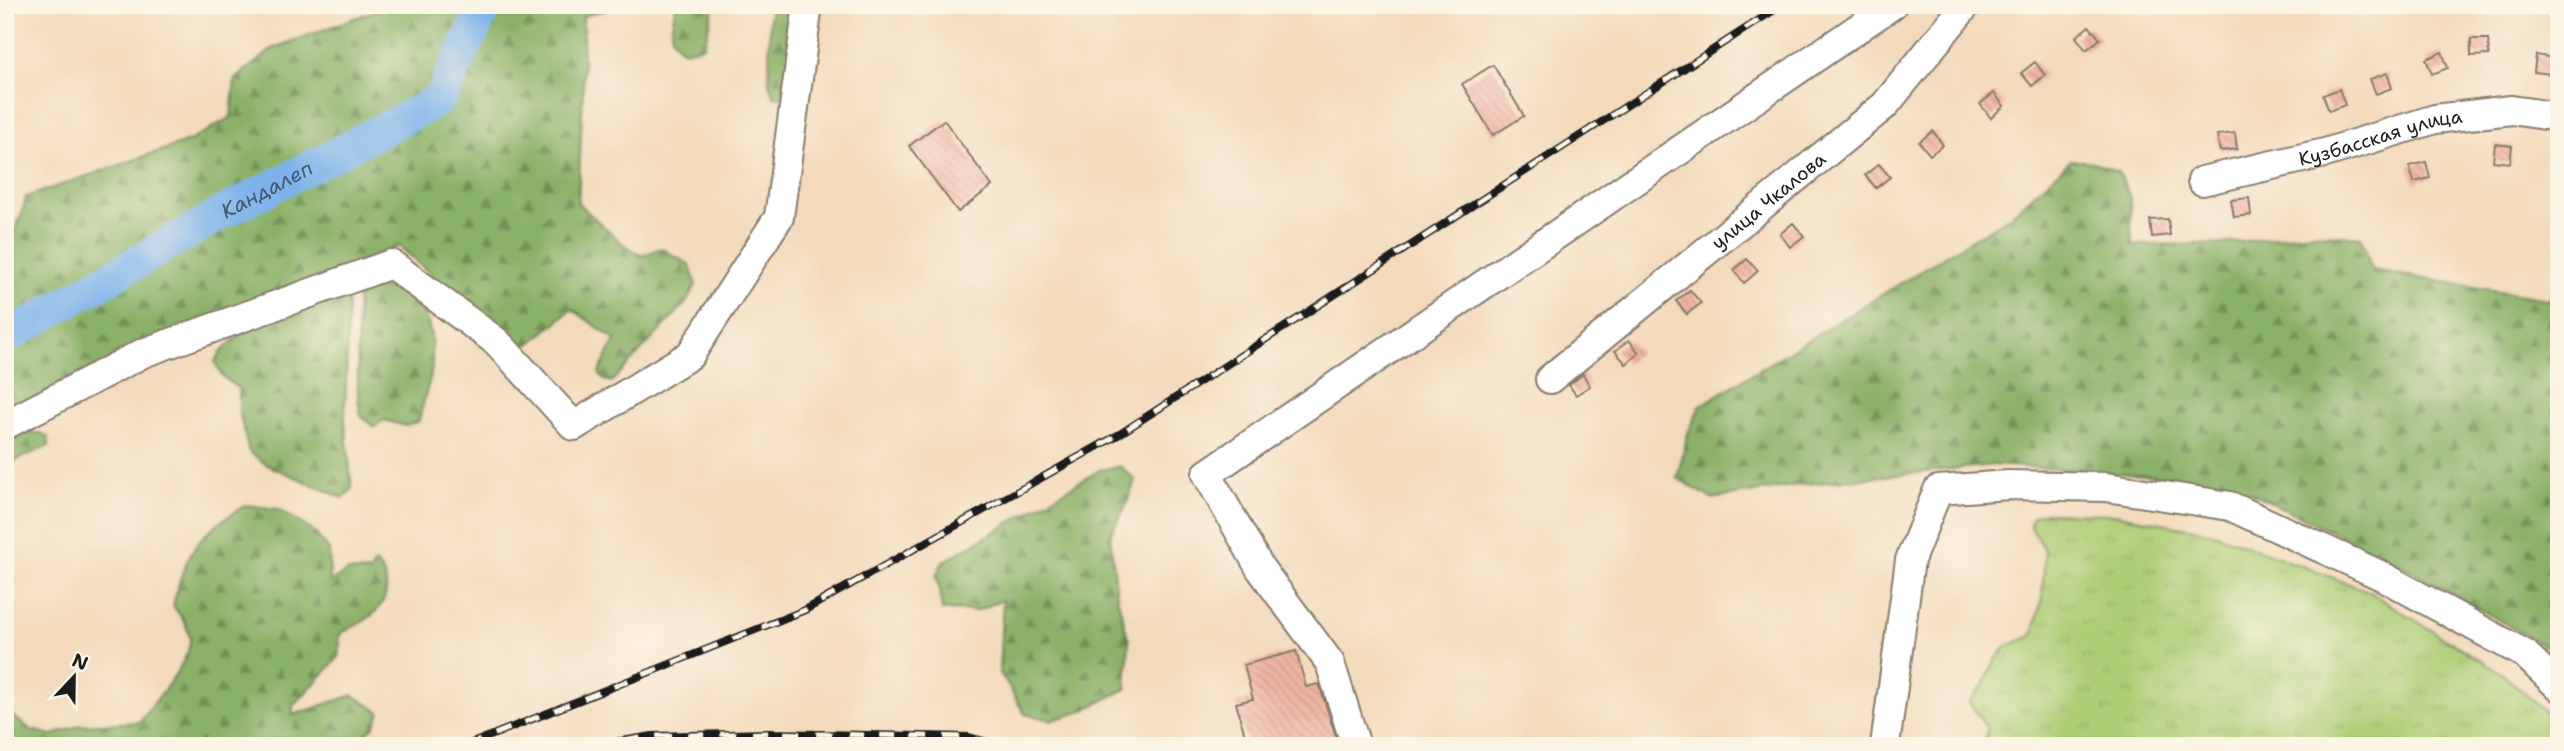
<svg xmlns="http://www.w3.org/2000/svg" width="2564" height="751" viewBox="0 0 2564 751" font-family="'Shantell Sans',sans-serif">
<defs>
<pattern id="grass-tufts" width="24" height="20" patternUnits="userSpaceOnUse" patternTransform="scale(1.75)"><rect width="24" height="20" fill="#aece76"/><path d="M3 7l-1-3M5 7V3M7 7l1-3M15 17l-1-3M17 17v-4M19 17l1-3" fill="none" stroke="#95b066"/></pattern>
<pattern id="forest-firs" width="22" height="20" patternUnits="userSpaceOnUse" patternTransform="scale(1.75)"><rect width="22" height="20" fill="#8ab167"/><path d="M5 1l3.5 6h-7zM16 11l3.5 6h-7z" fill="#708f54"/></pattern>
<pattern id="building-back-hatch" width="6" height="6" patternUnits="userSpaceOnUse" patternTransform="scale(1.75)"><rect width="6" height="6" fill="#f0b3a4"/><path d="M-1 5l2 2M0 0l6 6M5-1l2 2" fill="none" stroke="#cd998d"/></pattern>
</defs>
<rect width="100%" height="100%" fill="#fcf5e5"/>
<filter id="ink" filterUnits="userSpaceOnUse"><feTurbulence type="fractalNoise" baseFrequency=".0143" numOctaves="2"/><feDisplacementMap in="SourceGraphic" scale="14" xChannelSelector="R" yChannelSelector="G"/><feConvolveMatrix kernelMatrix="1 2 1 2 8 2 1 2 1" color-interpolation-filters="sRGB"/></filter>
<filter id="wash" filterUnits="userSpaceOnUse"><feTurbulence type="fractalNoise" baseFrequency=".00686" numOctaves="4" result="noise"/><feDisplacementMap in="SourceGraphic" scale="28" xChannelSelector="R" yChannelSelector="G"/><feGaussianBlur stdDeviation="1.57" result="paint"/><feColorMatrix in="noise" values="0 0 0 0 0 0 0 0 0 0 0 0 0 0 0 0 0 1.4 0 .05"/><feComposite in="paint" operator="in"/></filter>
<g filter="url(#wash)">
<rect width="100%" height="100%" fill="#f3dabc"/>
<polygon fill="url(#grass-tufts)" stroke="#657549" stroke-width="2" points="2045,513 2113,514 2214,533 2368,591 2504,675 2559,724 2559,746 1985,746 1987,728 1969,702 1984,684 1996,659 2007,646 2033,635 2042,598 2045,552 2030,525 2033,516"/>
<g fill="url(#forest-firs)" stroke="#536642" stroke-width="2">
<polygon points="378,5 625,5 583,16 583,88 578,203 621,242 642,256 661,248 690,265 696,285 686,303 612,382 604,380 599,373 615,340 572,309 519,353 399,246 5,411 5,250 20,219 26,197 189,141 231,117 235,79 274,48 377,10"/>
<path d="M676,5H714L704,46L685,51C664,39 673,26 676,5Z"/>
<polygon points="770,5 799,5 783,97 774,97 769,84"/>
<polygon points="2071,160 2093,162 2119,172 2130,198 2132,245 2221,244 2311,233 2361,237 2372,270 2559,301 2559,660 2546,647 2405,567 2252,493 2177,477 1993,465 1798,485 1712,499 1677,478 1688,433 1700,406 2010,216"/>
<path d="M386,287C419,299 432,316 432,351C432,358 433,366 431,373C428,389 422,404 419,421L406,426L384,420L374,427L361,416L358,398L357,298L371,288Z"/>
<path d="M344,291L348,304L345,420L352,489L343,498L267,465L249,452L239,412V389L222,376L215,362C221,348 236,340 246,329Z"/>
<polygon points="16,433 41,433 48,437 49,446 5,465 5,437"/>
<polygon points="1120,466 1135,480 1127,503 1110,535 1117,597 1129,641 1126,689 1080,712 1052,720 1025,714 999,671 1003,600 976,611 942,610 940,591 936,576 943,562 1100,470"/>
<path d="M246,505L278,509L313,531L329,550L330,582L348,571L370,572L375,563C389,575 390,594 378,609C370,620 351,627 340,634L339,657L293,706V715L353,695L380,712L374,727L349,746H5V710L31,730L53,735L81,725L139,722C152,705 190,662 190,641C190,629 180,615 173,606C179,580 188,548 209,531C220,521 234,513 246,505Z"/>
</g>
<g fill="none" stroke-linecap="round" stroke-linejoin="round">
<path stroke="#7db2eb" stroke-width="33" id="s1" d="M5,338L222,213L439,100L486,5"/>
</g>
<g id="blocks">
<g fill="url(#building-back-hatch)">
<polygon points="2089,26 2100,39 2086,50 2076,37"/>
<polygon points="2471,39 2488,39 2489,55 2471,56"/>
<polygon points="2442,52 2448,68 2432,74 2426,59"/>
<polygon points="2536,55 2554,58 2552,74 2534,72"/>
<polygon points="2035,62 2045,75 2032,86 2021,73"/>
<polygon points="1493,65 1524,116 1493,135 1462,84"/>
<polygon points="2387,73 2392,88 2376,94 2370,79"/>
<polygon points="2339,89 2345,105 2329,111 2323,95"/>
<polygon points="1994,93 2004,106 1991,118 1980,104"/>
<polygon points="944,120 992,186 958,212 909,146"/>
<polygon points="1933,131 1943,145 1930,155 1919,142"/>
<polygon points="2235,133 2237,149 2220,151 2217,135"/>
<polygon points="2495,144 2512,146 2510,163 2493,161"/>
<polygon points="2426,162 2430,178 2414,182 2409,166"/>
<polygon points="1879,164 1890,177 1876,188 1865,175"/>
<polygon points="2249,198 2251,215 2234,217 2231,200"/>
<polygon points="2168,219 2170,235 2152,237 2150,220"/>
<polygon points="1793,223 1804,236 1790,247 1780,234"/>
<polygon points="1747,259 1758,271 1744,283 1734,270"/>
<polygon points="1690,290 1701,303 1687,314 1676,301"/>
<polygon points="1629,340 1639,353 1626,364 1615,351"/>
<polygon points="1583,374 1590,386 1576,395 1569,385"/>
<polygon points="1296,651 1306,687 1319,684 1339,746 1248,746 1236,703 1253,699 1244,665"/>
</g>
</g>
</g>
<g filter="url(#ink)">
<use href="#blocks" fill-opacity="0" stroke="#887b6c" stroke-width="2"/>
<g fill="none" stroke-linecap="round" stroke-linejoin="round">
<g stroke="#887b6c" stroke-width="32">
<g id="minor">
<path id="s2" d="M2202,181L2325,153L2435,119L2511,110L2559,117"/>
<path id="s3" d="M1550,379L1885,105L1966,5"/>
<polyline points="5,425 143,353 391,264 497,342 574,426 690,355 779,217 808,5"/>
<polyline points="1356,746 1330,663 1260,568 1207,474 1892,5"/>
<polyline points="1885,746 1910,560 1938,490 2009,485 2106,487 2230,506 2382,576 2525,654 2559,687"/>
</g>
</g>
<use href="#minor" stroke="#fff" stroke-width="28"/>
<g stroke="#1c1c1c" stroke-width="8">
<g id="rail">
<polyline points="465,746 805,610 1118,435 1782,5"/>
<polyline points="593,746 652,736 768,733 969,737 1002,746"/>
</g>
</g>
<use href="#rail" stroke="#fcf5e5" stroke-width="5" stroke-dasharray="16" stroke-linecap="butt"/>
</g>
</g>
<g text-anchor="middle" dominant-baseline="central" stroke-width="5" stroke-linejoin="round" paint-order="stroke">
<g font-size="19" fill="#1c1c1c" stroke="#fcf5e5">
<text stroke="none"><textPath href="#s2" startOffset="184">Кузбасская улица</textPath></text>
<text stroke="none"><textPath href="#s3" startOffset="282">улица Чкалова</textPath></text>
</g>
<g font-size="21" font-style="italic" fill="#43586f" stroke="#fcf5e5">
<text stroke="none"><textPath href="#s1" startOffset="301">Кандалеп</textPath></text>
</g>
</g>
<rect width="2564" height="751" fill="none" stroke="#fcf5e5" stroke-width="28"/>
<g transform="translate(74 677) rotate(22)" stroke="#fcf5e5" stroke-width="5" paint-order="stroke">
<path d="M0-5L12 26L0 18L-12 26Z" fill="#1c1c1c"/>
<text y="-10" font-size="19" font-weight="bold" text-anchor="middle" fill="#1c1c1c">N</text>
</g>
</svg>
